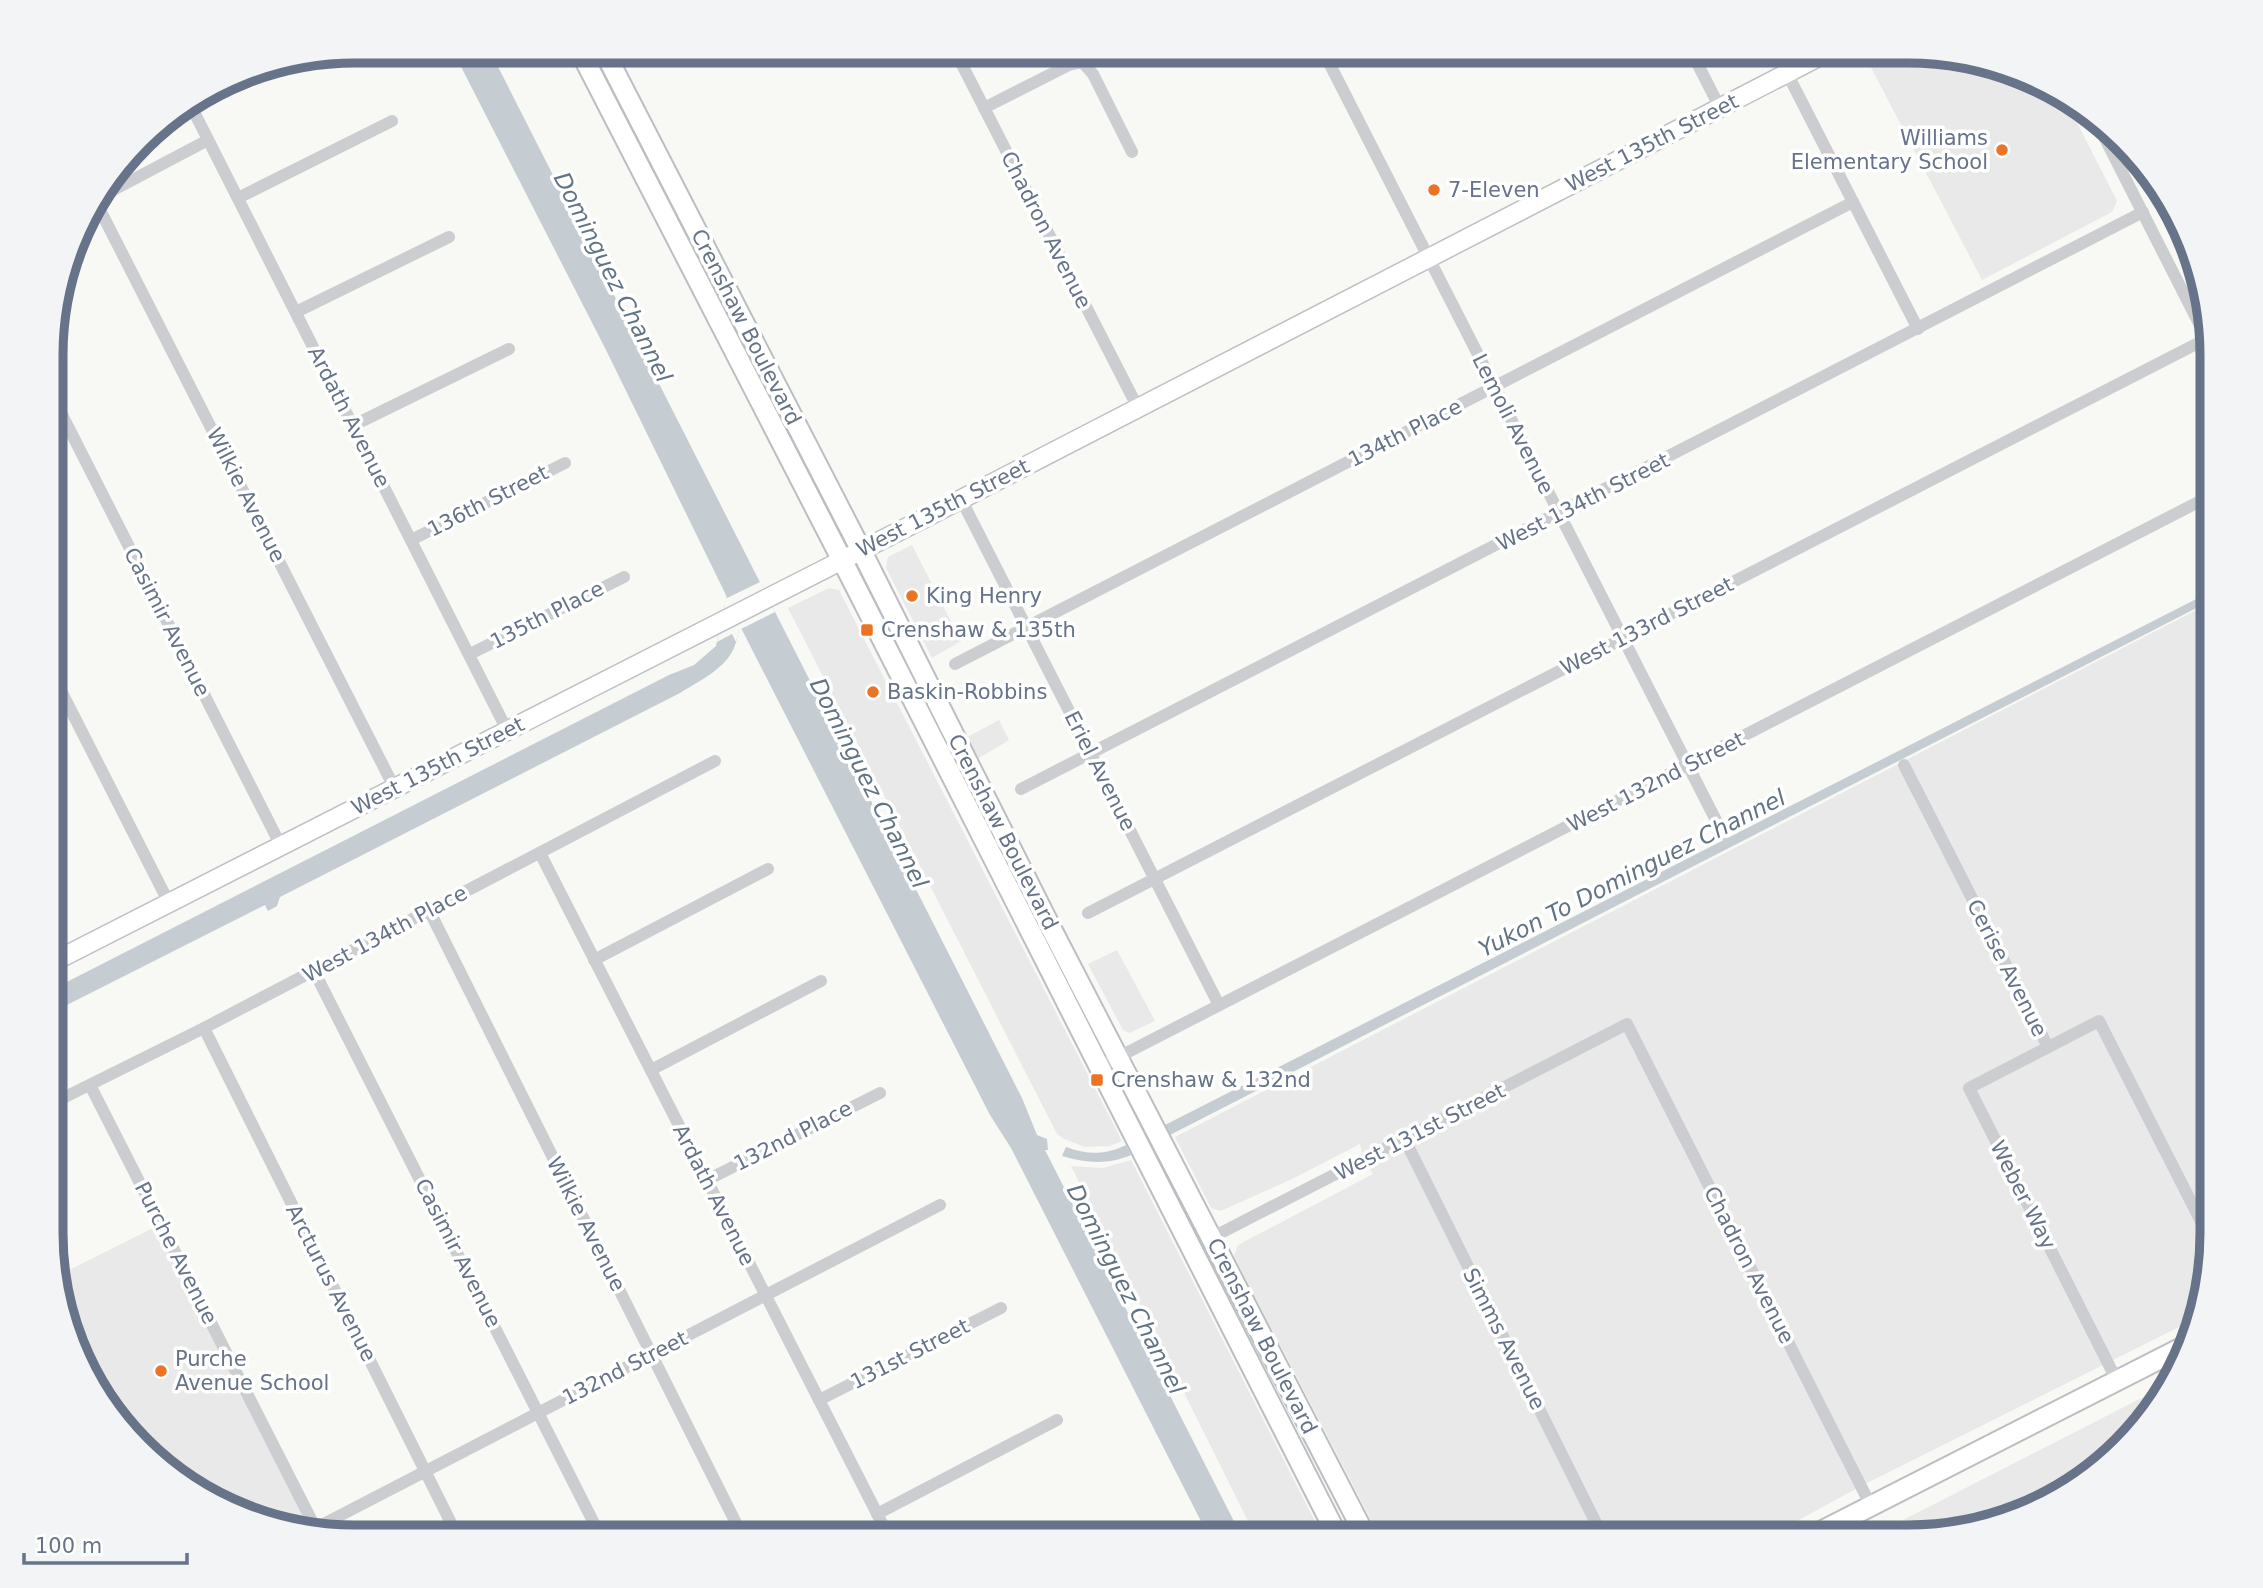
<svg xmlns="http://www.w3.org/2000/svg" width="2263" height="1588" viewBox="0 0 2263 1588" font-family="'DejaVu Sans',sans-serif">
<rect width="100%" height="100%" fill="#f8f8f5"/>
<g fill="#e9e9e9">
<polygon points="1874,51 1927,51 2006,67 2065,99 2117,201 2112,212 1982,280 1865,56"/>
<polygon points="912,545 961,641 932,658 886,568 888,557"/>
<polygon points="829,588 839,590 1122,1141 1110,1146 1085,1147 1064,1139 1057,1134 788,608"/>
<polygon points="2212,602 2212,1252 2199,1317 1861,1486 1768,1537 1380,1537 1234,1256 1238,1245 1373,1174 1364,1161 1360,1144 1292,1179 1221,1211 1211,1208 1175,1137"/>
<polygon points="999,720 1009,740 969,764 958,742"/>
<polygon points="1117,950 1155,1021 1129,1033 1123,1030 1088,964"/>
<polygon points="1131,1160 1323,1537 1256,1537 1071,1166 1103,1168"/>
<polygon points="161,1224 316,1528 310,1531 257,1521 170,1475 91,1385 55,1277"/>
<polygon points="2167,1385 2150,1418 2043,1506 1908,1537 1870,1537"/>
</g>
<g fill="#c5cdd3">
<path d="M453,51H490L1022,1098L1037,1135L1047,1139L1048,1150H1045L1242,1537H1209L1011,1148L990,1115L740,626C738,633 737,641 734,648C725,669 699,681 680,693L280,897L277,906L268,911L265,905L53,1012V989L669,675L694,665L716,646L725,604L728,601L725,593L606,350Z"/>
<polygon points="2212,591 2212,600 1170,1135 1165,1125"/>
<path d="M1126,1145L1131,1155C1109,1165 1085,1163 1062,1156L1066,1147C1087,1155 1106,1155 1126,1145Z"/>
</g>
<polygon fill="#f8f8f5" points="760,582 775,612 739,630 736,642 732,634 717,642 725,604 723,600"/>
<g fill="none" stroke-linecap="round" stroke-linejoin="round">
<g stroke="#bdc0c5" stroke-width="21">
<polyline id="secondary" points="53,962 921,520 1830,51"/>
</g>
<g stroke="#bbbec2" stroke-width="23">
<g id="primary">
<polyline points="580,51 842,560 1338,1537"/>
<polyline points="604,51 861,550 1053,932 1366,1537"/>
<polyline points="1810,1537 2189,1344"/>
</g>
</g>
<g stroke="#cbcdd1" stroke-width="12">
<polyline points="955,51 1138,408"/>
<polyline points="1323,51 1723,834"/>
<polyline points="1691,51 1720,108"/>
<polyline points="1787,73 1918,329"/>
<polyline points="190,104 507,730"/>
<polyline points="984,108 1069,65 1082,62 1093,74 1132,152"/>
<polyline points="2092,113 2212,349"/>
<polyline points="100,197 208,140"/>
<polyline points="238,198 392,121"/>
<polyline points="96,202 395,789"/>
<polyline points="296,312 449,237"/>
<polyline points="53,397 281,846"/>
<polyline points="354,425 509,349"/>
<polyline points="961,499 1219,1005"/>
<polyline points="411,540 565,463"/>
<polyline points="470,654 624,577"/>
<polyline points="955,664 1853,202"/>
<polyline points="53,675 169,903"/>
<polyline points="1904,765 2048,1047"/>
<polyline points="1021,789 2143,212"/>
<polyline points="540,853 889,1537"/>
<polyline points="429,910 743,1537"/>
<polyline points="1088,913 2206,339"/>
<polyline points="594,960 768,869"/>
<polyline points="314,971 601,1537"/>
<polyline points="204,1028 458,1537"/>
<polyline points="1099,1067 2212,495"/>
<polyline points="651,1070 821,981"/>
<polyline points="90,1085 318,1533"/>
<polyline points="53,1103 204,1028 715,761"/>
<polyline points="1405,1140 1603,1537"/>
<polyline points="707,1180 880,1093"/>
<polyline points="1211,1238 1627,1024 1871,1506"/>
<polyline points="2117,1381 1969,1088 2099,1021 2212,1243"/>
<polyline points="819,1400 1001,1308"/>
<polyline points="877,1514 1057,1420"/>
<polyline points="1851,1516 1862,1537"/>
<polyline points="310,1531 940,1205"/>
<polyline points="1108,1537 1116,1533"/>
</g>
<use href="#secondary" stroke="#fff" stroke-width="18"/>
<use href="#primary" stroke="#fff" stroke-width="19"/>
</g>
<g fill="#eb7323" stroke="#fff" stroke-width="2.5">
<circle cx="2002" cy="150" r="7"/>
<circle cx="1434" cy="190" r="7"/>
<circle cx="912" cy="596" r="7"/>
<rect x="860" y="623" width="14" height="14" rx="3.5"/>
<circle cx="873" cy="692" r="7"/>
<rect x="1090" y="1073" width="14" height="14" rx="3.5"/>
<circle cx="161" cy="1371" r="7"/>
</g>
<g text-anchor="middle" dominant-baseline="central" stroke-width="7" stroke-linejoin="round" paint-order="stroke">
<g font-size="21" fill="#667388" stroke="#fff" text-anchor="start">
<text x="1988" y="138" text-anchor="end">Williams<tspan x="1988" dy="24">Elementary School</tspan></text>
<text x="1448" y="190">7-Eleven</text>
<text x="926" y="596">King Henry</text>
<text x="881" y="630">Crenshaw &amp; 135th</text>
<text x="887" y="692">Baskin-Robbins</text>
<text x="1111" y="1080">Crenshaw &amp; 132nd</text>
<text x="175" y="1359">Purche<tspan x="175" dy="24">Avenue School</tspan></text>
</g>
<g font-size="21" fill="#667388" stroke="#fff">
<text transform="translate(1652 143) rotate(-27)">West 135th Street</text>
<text transform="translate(1046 230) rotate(63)">Chadron Avenue</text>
<text transform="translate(746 327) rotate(63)">Crenshaw Boulevard</text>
<text transform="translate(349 417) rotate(63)">Ardath Avenue</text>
<text transform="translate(1513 424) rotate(63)">Lemoli Avenue</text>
<text transform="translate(1405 433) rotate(-27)">134th Place</text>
<text transform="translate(246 495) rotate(63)">Wilkie Avenue</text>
<text transform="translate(488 501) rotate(-27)">136th Street</text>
<text transform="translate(1583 502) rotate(-27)">West 134th Street</text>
<text transform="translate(943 508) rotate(-27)">West 135th Street</text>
<text transform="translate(547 615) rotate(-27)">135th Place</text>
<text transform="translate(167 622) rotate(63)">Casimir Avenue</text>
<text transform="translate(1647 626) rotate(-27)">West 133rd Street</text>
<text transform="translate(438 766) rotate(-27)">West 135th Street</text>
<text transform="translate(1100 771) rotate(63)">Eriel Avenue</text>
<text transform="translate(1656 782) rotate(-27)">West 132nd Street</text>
<text transform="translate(1003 832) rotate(63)">Crenshaw Boulevard</text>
<text transform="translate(385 934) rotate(-28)">West 134th Place</text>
<text transform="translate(2007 968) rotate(63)">Cerise Avenue</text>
<text transform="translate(1420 1132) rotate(-27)">West 131st Street</text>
<text transform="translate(793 1136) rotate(-27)">132nd Place</text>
<text transform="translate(714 1195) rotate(63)">Ardath Avenue</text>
<text transform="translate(2023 1195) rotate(63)">Weber Way</text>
<text transform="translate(586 1224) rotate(63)">Wilkie Avenue</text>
<text transform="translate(176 1253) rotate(63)">Purche Avenue</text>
<text transform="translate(458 1253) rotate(63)">Casimir Avenue</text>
<text transform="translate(1749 1265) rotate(63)">Chadron Avenue</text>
<text transform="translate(331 1283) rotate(63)">Arcturus Avenue</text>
<text transform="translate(1262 1336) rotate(63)">Crenshaw Boulevard</text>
<text transform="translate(1504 1339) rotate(63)">Simms Avenue</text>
<text transform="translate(910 1354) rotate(-27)">131st Street</text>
<text transform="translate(625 1368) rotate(-27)">132nd Street</text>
</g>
<g font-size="23" font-style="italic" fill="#627483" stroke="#fff">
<text transform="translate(613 277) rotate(63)">Dominguez Channel</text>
<text transform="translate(869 783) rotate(63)">Dominguez Channel</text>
<text transform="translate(1632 873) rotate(-27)">Yukon To Dominguez Channel</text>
<text transform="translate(1126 1289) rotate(63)">Dominguez Channel</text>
</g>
</g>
<path d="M0 0H2263V1588H0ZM355 63H1908A292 292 0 0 1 2200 355V1233A292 292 0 0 1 1908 1525H355A292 292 0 0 1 63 1233V355A292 292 0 0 1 355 63Z" fill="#f3f4f5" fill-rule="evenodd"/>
<path fill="none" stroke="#667388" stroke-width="9" d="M355 63H1908A292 292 0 0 1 2200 355V1233A292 292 0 0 1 1908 1525H355A292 292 0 0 1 63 1233V355A292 292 0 0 1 355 63Z"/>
<path d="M24 1553v10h163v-10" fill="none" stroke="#667388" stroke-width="3.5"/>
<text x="35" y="1553" font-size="21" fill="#667388" stroke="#ffffff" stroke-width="5" paint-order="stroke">100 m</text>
</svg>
